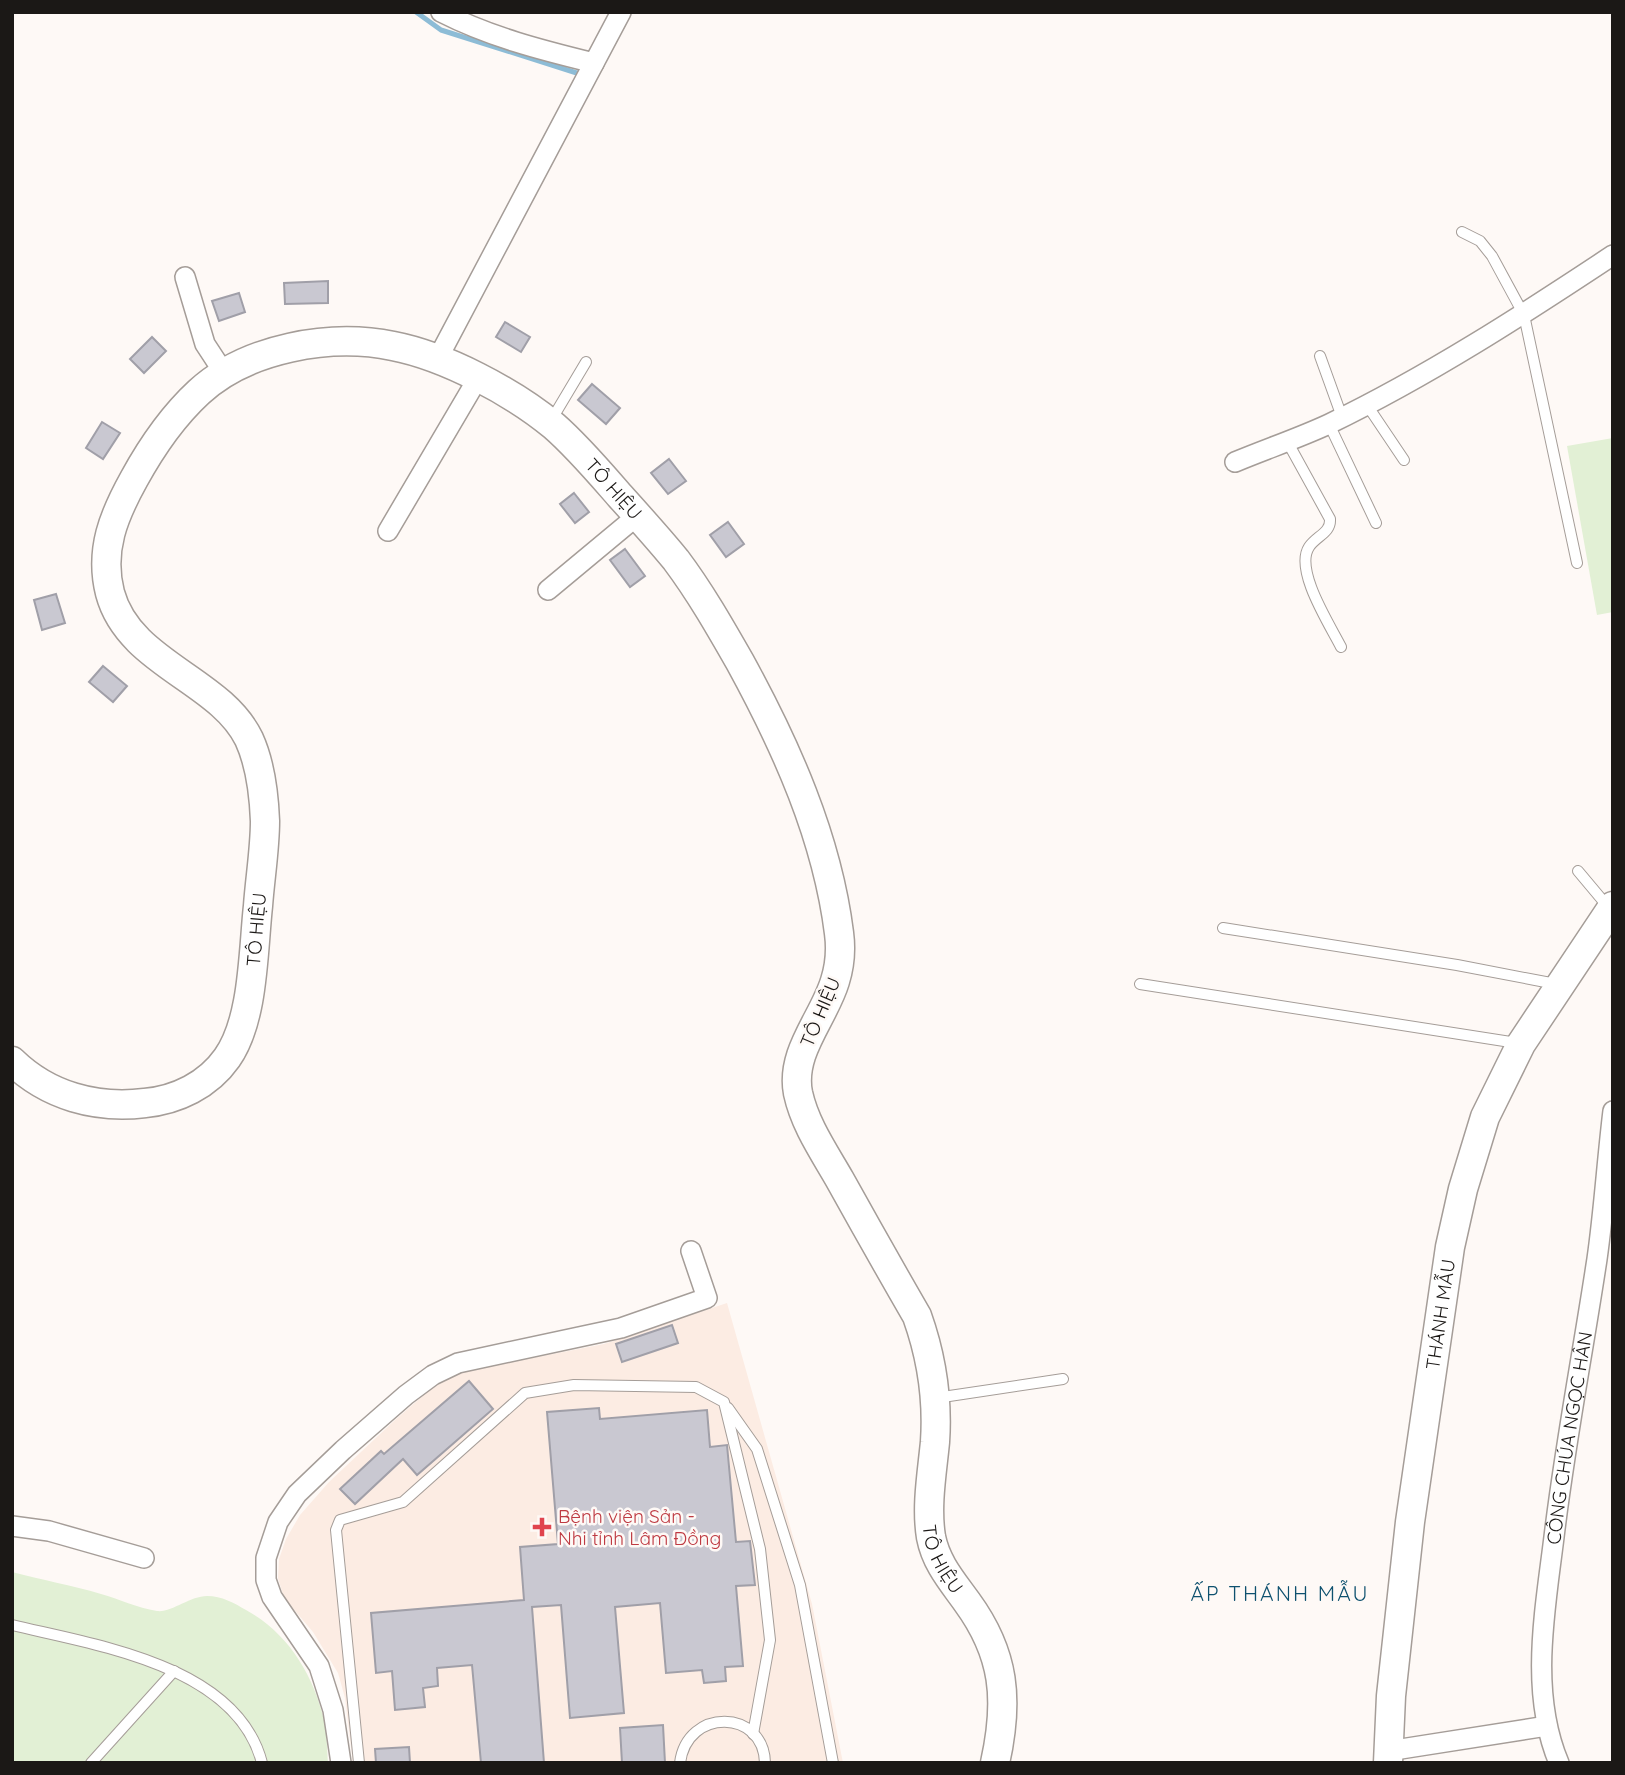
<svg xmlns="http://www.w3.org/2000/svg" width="1625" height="1775" viewBox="0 0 1625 1775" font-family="Quicksand,sans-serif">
<rect width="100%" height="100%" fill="#fef9f6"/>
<polygon fill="#fcece3" points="727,1303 812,1604 843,1763 353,1763 345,1698 338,1673 313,1632 284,1598 278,1578 279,1559 286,1539 300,1515 329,1482 395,1420 433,1387 461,1372 604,1344"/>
<g fill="#e2f0d5">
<polygon points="1613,438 1613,612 1597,615 1567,446"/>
<path d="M12,1572C41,1580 72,1585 101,1594C119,1599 137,1608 157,1611C171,1613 190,1596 207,1596C222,1596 234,1603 246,1610C288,1633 313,1674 324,1720C327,1734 327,1749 328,1763H12Z"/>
</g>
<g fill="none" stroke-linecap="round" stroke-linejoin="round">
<polyline stroke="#8dbcd6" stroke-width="5" points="416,12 441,30 583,75"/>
</g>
<g fill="#c9c8d1" stroke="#a09fa8" stroke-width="2">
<polygon points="328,281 328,303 285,304 284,283"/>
<polygon points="239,293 245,312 219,321 212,301"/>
<polygon points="505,322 530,337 521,352 496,337"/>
<polygon points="152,337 166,351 144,373 130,359"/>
<polygon points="592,384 620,408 606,424 578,400"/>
<polygon points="102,422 120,433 103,459 86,448"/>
<polygon points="669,459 686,481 668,494 651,473"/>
<polygon points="574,493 589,512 575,523 560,504"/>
<polygon points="728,522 744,544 726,557 710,535"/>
<polygon points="625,549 645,576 630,587 610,560"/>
<polygon points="56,594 65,623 42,630 34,600"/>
<polygon points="103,666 127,686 113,702 89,682"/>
<polygon points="672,1325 678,1343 622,1362 616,1344"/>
<polygon points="469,1381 493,1409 417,1475 403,1459 355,1504 340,1489 381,1451 384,1454"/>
<polygon points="599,1408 600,1419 707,1410 710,1447 727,1445 736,1542 750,1541 755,1585 736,1586 743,1666 725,1667 726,1681 704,1683 702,1670 666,1673 660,1603 615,1607 624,1713 570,1718 561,1605 532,1607 544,1763 481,1763 472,1665 437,1668 438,1686 423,1688 425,1707 395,1710 392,1671 376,1673 371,1613 524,1600 520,1547 558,1544 547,1412"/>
<polygon points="663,1725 665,1763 622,1763 620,1728"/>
<polygon points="409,1747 410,1763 376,1763 375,1749"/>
</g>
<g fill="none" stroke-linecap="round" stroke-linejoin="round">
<g stroke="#a59d98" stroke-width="12">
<g id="lane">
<polyline points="1462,232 1480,241 1492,256 1524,315 1577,563"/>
<polyline points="1320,356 1342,417"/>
<polyline points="1367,405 1404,460"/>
<polyline points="552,419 586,362"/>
<polyline points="1329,424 1376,523"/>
<path d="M1287,441L1330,519C1331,533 1316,536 1309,547C1294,570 1330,625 1341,647"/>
<polyline points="1578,871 1609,908"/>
<polyline points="1223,928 1457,965 1556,984"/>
<polyline points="1140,984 1517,1043"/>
<polyline points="936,1398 1063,1379"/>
<polyline points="728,1408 757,1449 800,1585 833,1763"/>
<path d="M12,1625C95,1645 237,1665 262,1763"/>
<polyline points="91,1763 174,1671"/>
<polyline points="359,1763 336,1530 340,1520 403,1502 525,1393 574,1385 696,1387 724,1402 760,1549 770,1640 753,1734"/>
<path d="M680,1763C687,1707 764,1709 765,1763"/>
</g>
</g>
<g stroke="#a59d98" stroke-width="22">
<g id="street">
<path d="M441,12C490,37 541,50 594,63"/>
<polyline points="185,277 205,344 224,373"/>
<polyline points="438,358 621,12"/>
<path d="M1235,462C1266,449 1299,438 1329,424C1428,376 1521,316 1613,255"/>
<polyline points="388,531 478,378"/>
<polyline points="548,590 637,516"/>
<polyline points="12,1526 49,1531 144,1558"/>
<polyline points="1388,1751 1547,1726"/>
<polyline points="341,1763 333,1710 319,1666 272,1597 266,1580 266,1558 278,1522 297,1494 343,1450 406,1395 433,1375 458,1363 621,1328 707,1298 691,1251"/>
<path id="s1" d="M1559,1763C1529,1692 1545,1611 1554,1537C1565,1444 1583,1352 1597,1259C1604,1210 1607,1160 1613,1111"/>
</g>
</g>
<g stroke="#a59d98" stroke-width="31">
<g id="secondary">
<path id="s2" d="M12,1061C48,1096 96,1109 145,1103C177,1100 208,1085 227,1058C254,1020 253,951 258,906C260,878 265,849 265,821C264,795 260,763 249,739C220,679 129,664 110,593C99,550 114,515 134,479C151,448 173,416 199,392C247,348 330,333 393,346C445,356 513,392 554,426C578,447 599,472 620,496C639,517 658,538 676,560C700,592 720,627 740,662C786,746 827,837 839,933C841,948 840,965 835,981C824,1018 790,1052 798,1093C805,1125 824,1152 840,1180C865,1225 891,1271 917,1316C932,1358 938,1398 935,1442C932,1473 926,1506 931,1537C936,1563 952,1581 967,1602C1005,1654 1009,1700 995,1763"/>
<path id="s3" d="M1388,1763L1391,1696L1410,1522L1450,1247L1463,1189L1485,1117L1521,1044L1613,906"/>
</g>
</g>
<use href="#lane" stroke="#fff" stroke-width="10"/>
<use href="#street" stroke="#fff" stroke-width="19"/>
<use href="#secondary" stroke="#fff" stroke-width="28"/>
</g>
<path fill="#e0444e" stroke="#fef9f6" stroke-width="2.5" d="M538.5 1516.5h7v7h7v7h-7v7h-7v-7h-7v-7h7z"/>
<g text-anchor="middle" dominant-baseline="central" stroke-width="5" stroke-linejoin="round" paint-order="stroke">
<g font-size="19" fill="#1b1816" stroke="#fef9f6">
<text stroke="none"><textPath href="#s2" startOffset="1475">TÔ HIỆU</textPath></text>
<text stroke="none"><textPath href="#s2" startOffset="374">TÔ HIỆU</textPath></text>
<text transform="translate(820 1012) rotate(-67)">TÔ HIỆU</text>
<text stroke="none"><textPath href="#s3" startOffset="452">THÁNH MẪU</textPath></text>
<text stroke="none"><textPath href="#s1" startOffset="329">CÔNG CHÚA NGỌC HÂN</textPath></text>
<text stroke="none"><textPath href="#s2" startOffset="2650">TÔ HIỆU</textPath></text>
</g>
<g font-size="19" fill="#be3a42" stroke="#fef9f6" text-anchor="start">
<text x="558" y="1516">Bệnh viện Sản -<tspan x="558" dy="22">Nhi tỉnh Lâm Đồng</tspan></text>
</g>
<g font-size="21" letter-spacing="2" fill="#0e516f" stroke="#fef9f6">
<text x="1280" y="1593">ẤP THÁNH MẪU</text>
</g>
</g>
<rect width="1625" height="1775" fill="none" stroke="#1b1816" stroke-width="28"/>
</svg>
